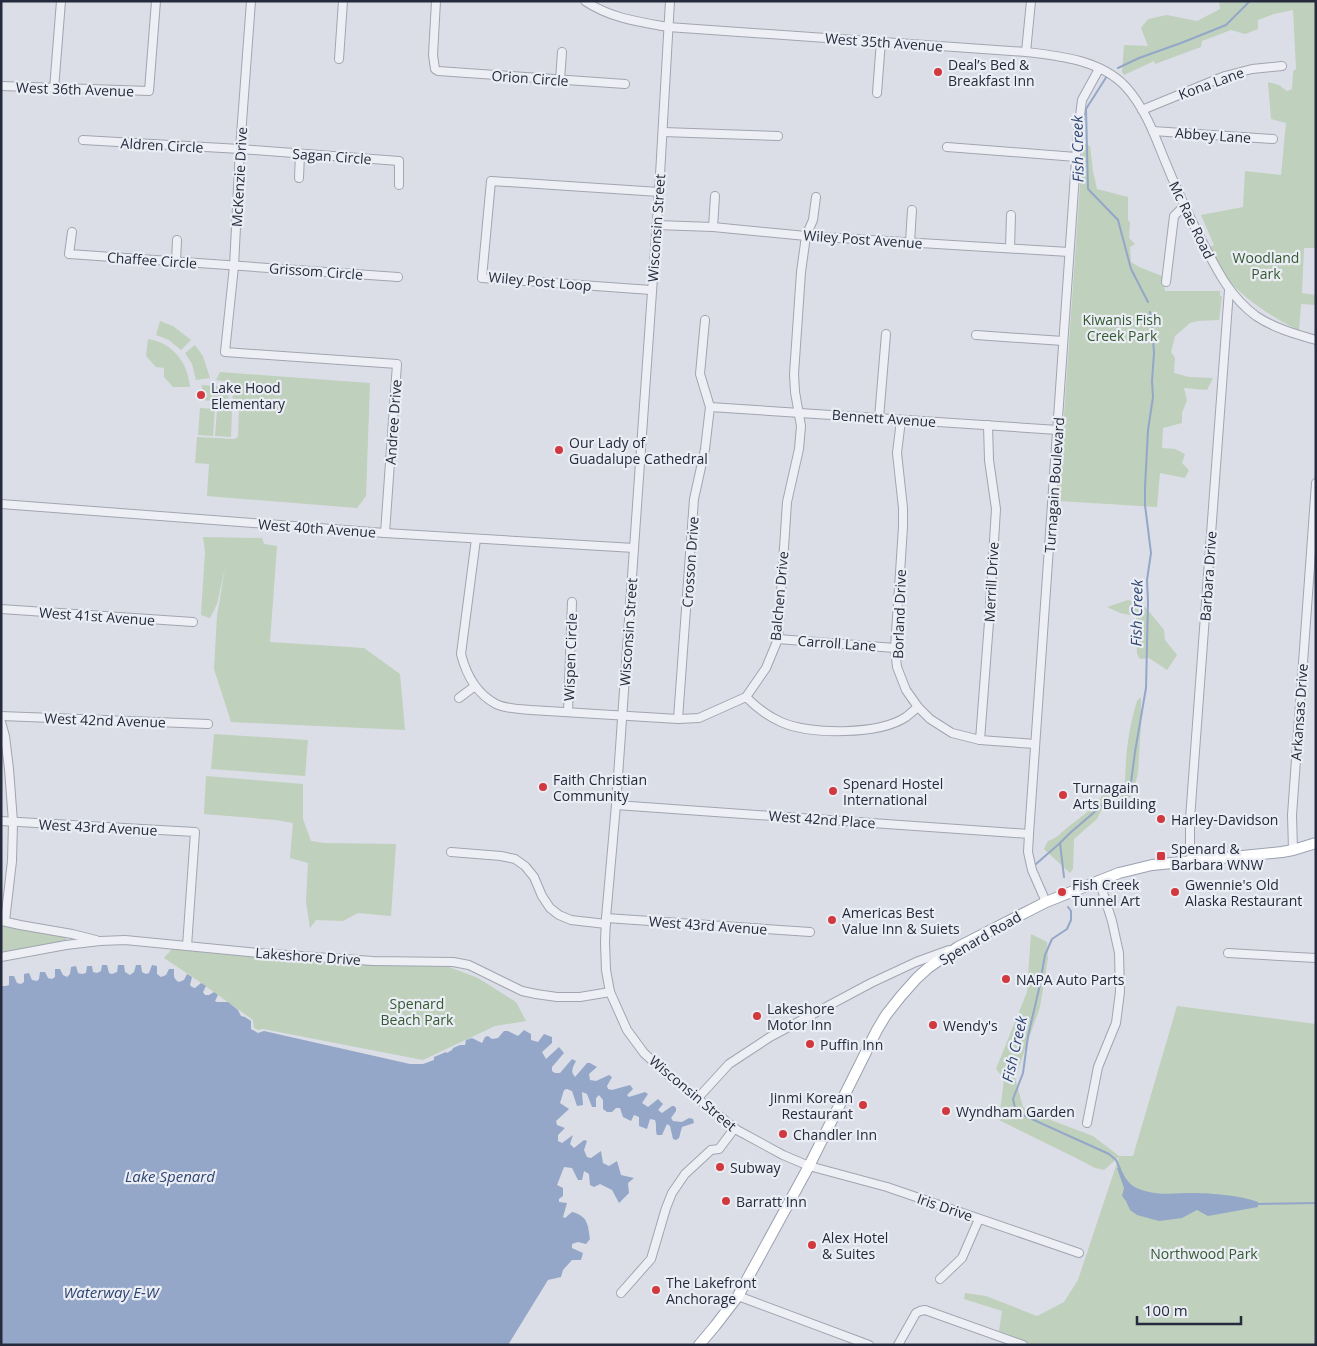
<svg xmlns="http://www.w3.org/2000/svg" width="1317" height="1346" viewBox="0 0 1317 1346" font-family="'Open Sans',sans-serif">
<rect width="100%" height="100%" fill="#dbdee6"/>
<g fill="#bfd0bc">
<path d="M1219,1H1316V248H1304L1302,293L1316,295V305L1301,304L1299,331C1276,319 1243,299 1227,278C1220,269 1216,257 1210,247L1214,245L1201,215L1243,207L1245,171L1281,175L1286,123L1271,119L1268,82L1279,85L1287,91L1292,89L1293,71L1296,69L1293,10L1274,14L1258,20V29L1245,34L1231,30L1202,41L1201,47L1155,64L1154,61L1124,75L1122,72L1124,45L1148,46L1141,28L1148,19L1167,15L1197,21L1220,9Z"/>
<polygon points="1083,143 1090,146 1093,171 1097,189 1128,197 1128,220 1130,223 1129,238 1135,244 1130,247 1131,262 1139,267 1162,276 1165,291 1220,291 1220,296 1222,296 1219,320 1198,321 1190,323 1175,336 1171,352 1175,358 1174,373 1189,377 1213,378 1207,390 1184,388 1187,400 1182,413 1182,423 1163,428 1162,448 1175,449 1185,454 1182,463 1189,470 1185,478 1160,473 1157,507 1058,501"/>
<polygon points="160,321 173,326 191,340 181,350 169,340 156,335"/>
<path d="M148,339C173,343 188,363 190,387H173L164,377V368L156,367L146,356Z"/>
<polygon points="195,345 203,356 210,378 196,380 192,364 185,353"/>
<polygon points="220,372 370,383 366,496 357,508 207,496 209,464 195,463 197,437 234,439 238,437 239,409 232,402 234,385 231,382 216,380"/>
<polygon points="202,385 229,387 228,402 201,400"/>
<polygon points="200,408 215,409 213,436 198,435"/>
<polygon points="217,409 232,410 231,437 215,436"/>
<polygon points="203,537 262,538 264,544 277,546 270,642 364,648 400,674 405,730 231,722 214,669 217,616 225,568 217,604 210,618 201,615 205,552"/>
<polygon points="1128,600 1142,604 1147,609 1164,630 1165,640 1177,655 1167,670 1149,658 1140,659 1137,654 1136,616 1120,613 1107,607"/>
<path d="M1141,697V723L1138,773L1133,793L1125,803L1107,806L1102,809L1097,819L1074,839L1073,869L1070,873L1044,849L1048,841C1057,838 1061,833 1068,827C1082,816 1096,807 1105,791L1125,789C1125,759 1128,730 1137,701Z"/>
<polygon points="214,734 308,740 305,776 211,769"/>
<polygon points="206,776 303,784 303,819 311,841 324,843 396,844 391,916 358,913 343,921 316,920 310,928 306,902 308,863 290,858 293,823 276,820 204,814"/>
<polygon points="1,921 66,937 67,941 1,953"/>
<polygon points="1031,934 1047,942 1048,958 1040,1007 1015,1078 1023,1107 1032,1113 1093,1136 1119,1156 1133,1156 1177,1006 1316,1024 1316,1345 1033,1345 999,1331 1002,1311 964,1299 965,1293 986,1296 1037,1316 1064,1302 1078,1280 1119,1157 1104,1170 1095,1168 1080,1160 999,1120 1004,1079 996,1069 1027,992"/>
<polygon points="172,949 316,962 449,967 478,978 516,1002 526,1021 495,1026 423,1060 263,1029 258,1030 254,1028 253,1020 197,980 164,958"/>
</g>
<g fill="#94a7c8">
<path d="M102,965H107L109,973L112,974L117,972L118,965H124L125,972L130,975L134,972L136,965H141L142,972L146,974L149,973L152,965L157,966V974L161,977L166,975L169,969H174C174,975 173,979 179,982L184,980L187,974L192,977L190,985L192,987L195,988L201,983L206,986L203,992L205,995H209L214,992L218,995L215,1001L217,1002H228L238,1010L241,1016L245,1017L251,1021V1029L258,1033L264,1031L410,1064H423L434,1060V1057L446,1052L447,1053L452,1050L453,1048L460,1045H465L466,1040L472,1038L482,1043L485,1037L488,1036L492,1039L498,1038L504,1031H508L518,1036L524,1030L531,1034V1040L538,1042L544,1034L552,1037V1043L542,1052L546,1059L559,1047L564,1053L552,1067V1071L555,1073H560L572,1059L576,1061C573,1067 570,1071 575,1077L587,1063H590L597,1067L589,1074L590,1080L596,1081L609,1075L612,1077L607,1086L608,1089L612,1090L630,1085L633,1089L627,1095L629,1097L645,1092L648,1094L642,1103L648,1107L658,1099L663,1104L658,1110L662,1113L672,1106H674L676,1108V1111L671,1118L673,1121L682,1122L689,1118L693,1119L694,1123L682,1127L679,1138L676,1140L673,1139L670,1126L667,1124L662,1135H657C655,1130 657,1125 655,1120L650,1119L647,1129L639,1126V1117L634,1115L631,1121L623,1117L620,1108H616L612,1112H607L603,1109V1100L599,1095L596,1098V1107H592L587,1094L582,1092L583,1105L577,1106L572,1091L567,1089L564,1090L560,1103L569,1109L556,1121L557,1125L565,1128L558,1135V1141L562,1143L573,1135L570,1144L574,1148L584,1140L587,1141L584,1150L587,1157L591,1158L601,1151L603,1163L609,1166L617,1161L621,1175L634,1178L628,1183L629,1193L619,1203L612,1190L600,1184L594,1187L590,1185L589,1174L584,1171L582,1180H578L572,1168L564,1167L557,1185L563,1188V1196L559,1199V1202L567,1203L563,1217L565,1218L572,1212C588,1216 588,1225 590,1239L586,1244L578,1242L572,1244V1248L583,1253L581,1260H572L563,1270L561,1277L548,1280L508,1345H1V986H6L9,985V976H14L17,983L21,984L24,982V974L29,973L32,980L37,981L39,979L40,972H45L48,978L52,979L55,977V969H60L63,975L67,977L70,974L71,967L76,966L78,973L82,974L86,973L87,966H92L93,972L97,973L101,971Z"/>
<path d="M1120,1167C1123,1174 1127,1182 1133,1186C1153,1197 1172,1193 1194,1193C1211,1193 1243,1196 1258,1202V1207L1208,1216L1197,1210L1182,1218L1159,1221L1137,1215L1130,1210L1126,1201L1122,1196L1124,1188L1117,1168Z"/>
</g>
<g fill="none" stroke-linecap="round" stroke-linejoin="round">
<g stroke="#94a7c8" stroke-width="2">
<polyline points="1118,68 1139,58 1181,43 1226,25 1250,1"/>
<polyline points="1107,76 1086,109 1088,189 1118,220 1131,269 1148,302"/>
<polyline points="1060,843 1064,877"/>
<polyline points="1036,864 1060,843 1070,833 1105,803 1124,799 1130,790 1135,752 1146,688 1148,601 1147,580 1151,553 1145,505 1145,487 1148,430 1153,397 1152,381 1154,353 1152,326 1150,312"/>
<polyline points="1068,907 1071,911 1071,920 1067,929 1052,939 1045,955 1039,989 1028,1036 1023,1073 1013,1099 1016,1112 1109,1154 1116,1160 1120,1169"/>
<polyline points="1256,1204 1316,1203"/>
</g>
<g stroke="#a1a5b0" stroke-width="10">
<g id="minor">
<polyline points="251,1 240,149 234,266 225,352 397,364 385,533"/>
<polyline points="436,1 433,55 435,69 438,71 625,84"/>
<path d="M585,1C610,18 639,22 668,27L1026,52C1060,56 1100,60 1125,86C1143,105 1154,133 1163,156C1175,186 1188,214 1203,243C1217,270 1230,297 1256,316C1274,328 1295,334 1316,340"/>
<polyline points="670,1 659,192 616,805 606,918 605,942 606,970 610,992 627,1030 644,1053 669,1076 737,1130 783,1155 809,1166 887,1187 1079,1253"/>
<polyline points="1026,52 1031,1"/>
<polyline points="339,59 343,1"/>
<polyline points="560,80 562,52"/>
<polyline points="1,86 149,91 156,1"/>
<polyline points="54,89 61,1"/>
<polyline points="877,93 881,41"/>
<polyline points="1142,110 1225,76 1252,69 1282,66"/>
<polyline points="1153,131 1273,139"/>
<polyline points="663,132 778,136"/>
<polyline points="83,140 240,149 399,161 399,185"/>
<polyline points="947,147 1076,157"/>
<polyline points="299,178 300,154"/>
<polyline points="656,225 713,227 806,236 1069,252"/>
<polyline points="713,227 715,196"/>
<polyline points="72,232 69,254 398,277"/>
<polyline points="910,242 912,210"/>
<polyline points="1010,248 1011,215"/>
<polyline points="176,262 177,240"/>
<polyline points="1166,282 1174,216 1184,206"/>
<polyline points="651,290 482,278 491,181 659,192"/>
<polyline points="976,335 1063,341"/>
<polyline points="710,407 1058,430"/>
<polyline points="879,418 886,334"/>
<polyline points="901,420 897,453 903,508 903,527 895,648 897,667 906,690 918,707 930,719 952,733 980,740 1035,744"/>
<polyline points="1,504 385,533 634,548"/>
<path d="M476,539L461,654C466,674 477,694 496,704C506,709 520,709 531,710L678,719L699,718L746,697L766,668L778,639L787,502L799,449L801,426L795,392L794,374L801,272L806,236L813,220L816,197"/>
<polyline points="1,609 193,622"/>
<polyline points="778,639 895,648"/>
<path d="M746,697C756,707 767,716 781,722C810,735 879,735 906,717C910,714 914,710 918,707"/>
<polyline points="459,698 475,686"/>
<polyline points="568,712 572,602"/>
<polyline points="1,716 208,724"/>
<polyline points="678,719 694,499 705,449 710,407 700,374 705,320"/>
<polyline points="1,722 5,736 9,769 13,822 12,861 5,921"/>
<polyline points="980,740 989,622 996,509 989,460 988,425"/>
<polyline points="616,805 1029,834"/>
<polyline points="1,821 195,832 187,946"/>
<polyline points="1293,850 1292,815 1316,483"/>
<polyline points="451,852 501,856 515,859 525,866 534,877 542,896 550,908 559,915 571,920 606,924"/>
<polyline points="1192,860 1190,847 1190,819 1229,290"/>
<polyline points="1046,902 1032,870 1028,852 1029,834 1078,131 1082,100 1099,69"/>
<polyline points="606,918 810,932"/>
<polyline points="2,921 20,925 72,934 96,940"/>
<polyline points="1228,953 1316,958"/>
<polyline points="1,957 66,945 100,941 125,940 258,953 373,961 453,962 469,965 522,991 536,994 557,997 580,997 610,992"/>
<polyline points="697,1099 729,1064 770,1037 871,983 916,962 949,950"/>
<polyline points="1087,1123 1098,1067 1116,1023 1120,992 1119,953 1112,921 1099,880"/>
<polyline points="940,1279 962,1258 979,1219"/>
<polyline points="621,1293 651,1259 666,1208 672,1193 685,1174 711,1150 719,1149 734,1129"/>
<polyline points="738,1296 869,1345"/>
<polyline points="898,1345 916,1313 920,1311 925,1310 1023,1345"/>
</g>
</g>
<g stroke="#9aa1b2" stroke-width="12">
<polyline id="major" points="699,1345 715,1326 738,1296 809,1166 877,1030 886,1015 901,996 917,978 928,968 958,947 1046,902 1119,873 1152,865 1282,852 1293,850 1316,843"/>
</g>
<use href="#minor" stroke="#eeeff4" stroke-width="8"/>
<use href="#major" stroke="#fff" stroke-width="10"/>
</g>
<g fill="#d2393e" stroke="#eaedf4" stroke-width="2">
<circle cx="938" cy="72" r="5"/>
<circle cx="201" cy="395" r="5"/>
<circle cx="559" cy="450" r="5"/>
<circle cx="543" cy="787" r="5"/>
<circle cx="833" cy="791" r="5"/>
<circle cx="1063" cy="795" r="5"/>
<circle cx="1161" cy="819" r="5"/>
<rect x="1156" y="851" width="10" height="10" rx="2.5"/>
<circle cx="1062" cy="892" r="5"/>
<circle cx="1175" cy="892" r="5"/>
<circle cx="832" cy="920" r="5"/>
<circle cx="1006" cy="979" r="5"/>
<circle cx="757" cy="1016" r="5"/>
<circle cx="933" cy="1025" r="5"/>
<circle cx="810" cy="1044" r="5"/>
<circle cx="863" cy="1105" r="5"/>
<circle cx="946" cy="1111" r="5"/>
<circle cx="783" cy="1134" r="5"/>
<circle cx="720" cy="1167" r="5"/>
<circle cx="726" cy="1201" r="5"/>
<circle cx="812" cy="1245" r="5"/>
<circle cx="656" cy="1290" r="5"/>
</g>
<g text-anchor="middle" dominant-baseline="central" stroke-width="4.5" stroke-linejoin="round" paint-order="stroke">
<g font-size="14" fill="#252b3c" stroke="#eaedf4">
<text transform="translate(884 42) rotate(4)">West 35th Avenue</text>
<text transform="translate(530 78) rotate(4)">Orion Circle</text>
<text transform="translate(1211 83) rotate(-20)">Kona Lane</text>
<text transform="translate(75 89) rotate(2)">West 36th Avenue</text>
<text transform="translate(1213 135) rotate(4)">Abbey Lane</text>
<text transform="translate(162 145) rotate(3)">Aldren Circle</text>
<text transform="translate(332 156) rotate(4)">Sagan Circle</text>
<text transform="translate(239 177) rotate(-87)">McKenzie Drive</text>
<text transform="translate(1192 220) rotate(64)">Mc Rae Road</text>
<text transform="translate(656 228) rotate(-86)">Wisconsin Street</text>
<text transform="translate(863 239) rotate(4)">Wiley Post Avenue</text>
<text transform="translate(152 260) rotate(4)">Chaffee Circle</text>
<text transform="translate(316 271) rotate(4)">Grissom Circle</text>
<text transform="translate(540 281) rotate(5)">Wiley Post Loop</text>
<text transform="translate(884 418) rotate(4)">Bennett Avenue</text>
<text transform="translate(393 422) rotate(-86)">Andree Drive</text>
<text transform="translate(1054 485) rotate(-86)">Turnagain Boulevard</text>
<text transform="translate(317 528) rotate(4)">West 40th Avenue</text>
<text transform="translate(690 562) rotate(-86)">Crosson Drive</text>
<text transform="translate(1208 576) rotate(-86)">Barbara Drive</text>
<text transform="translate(991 582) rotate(-87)">Merrill Drive</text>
<text transform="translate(779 596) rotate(-85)">Balchen Drive</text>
<text transform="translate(899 614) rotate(-88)">Borland Drive</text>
<text transform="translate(97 616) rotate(4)">West 41st Avenue</text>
<text transform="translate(628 632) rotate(-86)">Wisconsin Street</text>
<text transform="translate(837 643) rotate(4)">Carroll Lane</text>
<text transform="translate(570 657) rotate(-88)">Wispen Circle</text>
<text transform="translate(1299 712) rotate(-86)">Arkansas Drive</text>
<text transform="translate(105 720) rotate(2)">West 42nd Avenue</text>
<text transform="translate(822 819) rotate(4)">West 42nd Place</text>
<text transform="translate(98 827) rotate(3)">West 43rd Avenue</text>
<text transform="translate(708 925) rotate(4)">West 43rd Avenue</text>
<text transform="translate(980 938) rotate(-30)">Spenard Road</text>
<text transform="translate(308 956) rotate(4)">Lakeshore Drive</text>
<text transform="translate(693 1093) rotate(40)">Wisconsin Street</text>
<text transform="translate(945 1207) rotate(19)">Iris Drive</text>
</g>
<g font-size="14" fill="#252b3c" stroke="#eaedf4" text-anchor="start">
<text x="948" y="64">Deal’s Bed &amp;<tspan x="948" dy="16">Breakfast Inn</tspan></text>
<text x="211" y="387">Lake Hood<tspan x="211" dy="16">Elementary</tspan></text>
<text x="569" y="442">Our Lady of<tspan x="569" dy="16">Guadalupe Cathedral</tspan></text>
<text x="553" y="779">Faith Christian<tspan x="553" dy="16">Community</tspan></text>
<text x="843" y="783">Spenard Hostel<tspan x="843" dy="16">International</tspan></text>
<text x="1073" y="787">Turnagain<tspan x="1073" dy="16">Arts Building</tspan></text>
<text x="1171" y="819">Harley-Davidson</text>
<text x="1171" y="848">Spenard &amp;<tspan x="1171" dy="16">Barbara WNW</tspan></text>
<text x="1072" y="884">Fish Creek<tspan x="1072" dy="16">Tunnel Art</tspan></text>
<text x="1185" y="884">Gwennie's Old<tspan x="1185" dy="16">Alaska Restaurant</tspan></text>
<text x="842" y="912">Americas Best<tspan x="842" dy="16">Value Inn &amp; Suiets</tspan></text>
<text x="1016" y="979">NAPA Auto Parts</text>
<text x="767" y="1008">Lakeshore<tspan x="767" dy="16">Motor Inn</tspan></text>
<text x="943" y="1025">Wendy's</text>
<text x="820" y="1044">Puffin Inn</text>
<text x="853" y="1097" text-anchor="end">Jinmi Korean<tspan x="853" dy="16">Restaurant</tspan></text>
<text x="956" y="1111">Wyndham Garden</text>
<text x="793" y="1134">Chandler Inn</text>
<text x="730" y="1167">Subway</text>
<text x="736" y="1201">Barratt Inn</text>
<text x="822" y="1237">Alex Hotel<tspan x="822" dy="16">&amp; Suites</tspan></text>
<text x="666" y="1282">The Lakefront<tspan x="666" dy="16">Anchorage</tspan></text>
</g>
<g font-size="14" fill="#345931" stroke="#eaedf4">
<text x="1266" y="257">Woodland<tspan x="1266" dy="16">Park</tspan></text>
<text x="1122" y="319">Kiwanis Fish<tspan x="1122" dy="16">Creek Park</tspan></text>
<text x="417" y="1003">Spenard<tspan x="417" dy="16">Beach Park</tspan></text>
<text x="1204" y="1253">Northwood Park</text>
</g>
<g font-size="15" font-style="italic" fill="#2e4471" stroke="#eaedf4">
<text transform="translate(1077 149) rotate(-91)">Fish Creek</text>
<text transform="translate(1136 613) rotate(-89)">Fish Creek</text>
<text transform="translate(1014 1049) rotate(-77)">Fish Creek</text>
<text x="170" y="1176">Lake Spenard</text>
<text x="111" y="1292">Waterway E-W</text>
</g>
</g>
<rect width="1317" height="1346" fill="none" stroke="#252b3c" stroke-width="5"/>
<path d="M1137 1316v8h104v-8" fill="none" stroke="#252b3c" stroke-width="2.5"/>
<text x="1144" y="1316" font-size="15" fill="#252b3c" stroke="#eaedf4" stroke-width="4" paint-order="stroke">100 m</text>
</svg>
